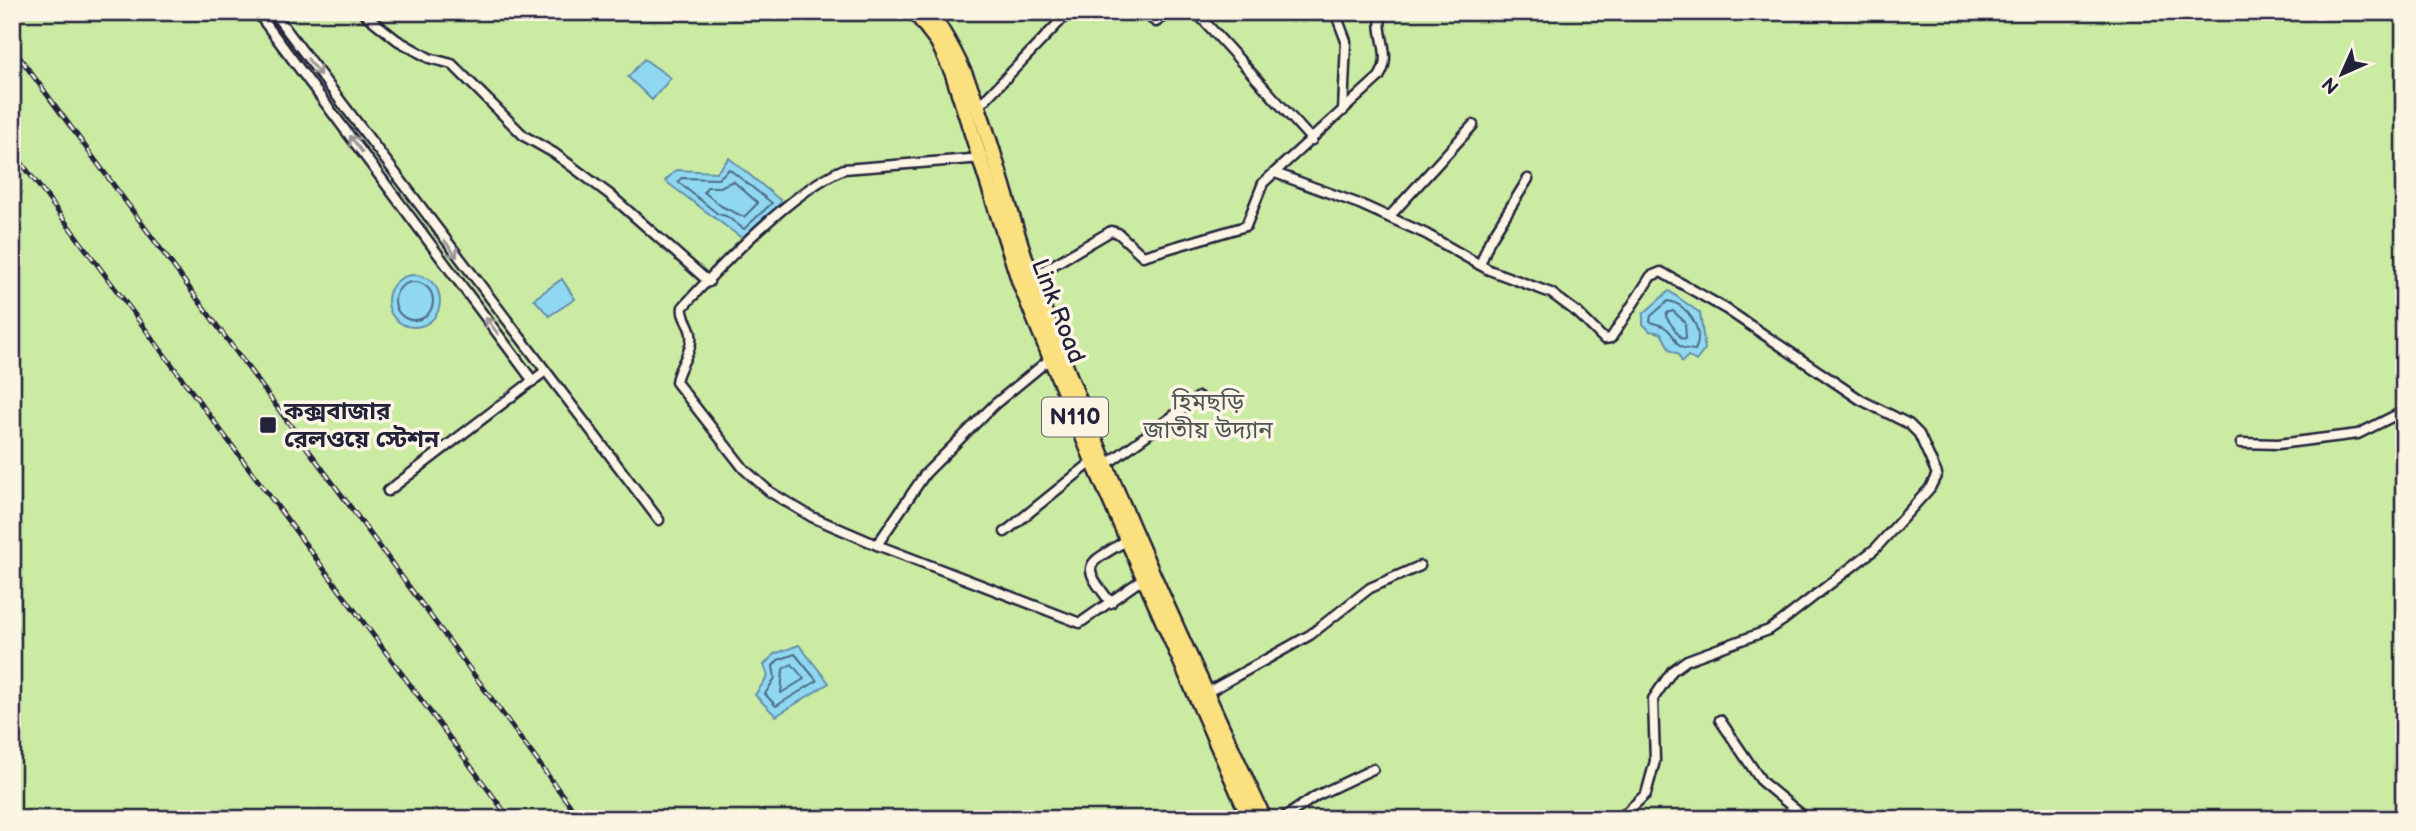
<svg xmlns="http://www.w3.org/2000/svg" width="2416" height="831" viewBox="0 0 2416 831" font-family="'Balsamiq Sans','Noto Sans Bengali',sans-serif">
<rect width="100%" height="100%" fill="#fcf5e5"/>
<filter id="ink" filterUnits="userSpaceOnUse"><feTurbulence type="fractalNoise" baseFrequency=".0143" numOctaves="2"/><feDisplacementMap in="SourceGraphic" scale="14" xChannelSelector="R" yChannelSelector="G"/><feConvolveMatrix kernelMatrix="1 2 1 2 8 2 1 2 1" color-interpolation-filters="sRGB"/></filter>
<g filter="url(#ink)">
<rect fill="#cbeba3" stroke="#76866f" stroke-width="2" x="12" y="12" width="2392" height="807"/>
<g fill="#90d8f2" stroke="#648fa9" stroke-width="2">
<polygon points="644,59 671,78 652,100 628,77"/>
<polygon points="729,158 785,204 743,239 665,181 676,170 717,172"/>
<circle cx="414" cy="301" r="26"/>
<polygon points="562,279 575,299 549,316 534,299"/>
<polygon points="1669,291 1700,313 1705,349 1696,361 1688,356 1682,362 1678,354 1670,350 1661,333 1650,331 1643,324 1643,314"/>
<polygon points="799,645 829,683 776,716 755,695 768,676 764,665 774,654"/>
</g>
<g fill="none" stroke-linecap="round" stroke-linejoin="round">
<g stroke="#4e6b84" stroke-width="2">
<polygon points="729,169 772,203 744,229 726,216 718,214 678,182 681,178 718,179"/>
<polygon points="733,181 758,203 744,217 721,206 704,192 707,187 720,187"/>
<circle cx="414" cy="301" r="19"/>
<path d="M1668,301C1688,304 1705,331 1695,350C1670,348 1681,340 1666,328C1661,324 1655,325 1650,321L1651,316Z"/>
<polygon points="1673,311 1685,322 1686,339 1681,338 1666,317 1667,313"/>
<polygon points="795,654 817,681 776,706 765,694 775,678 773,666 778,660"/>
<polygon points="792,664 804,679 781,693 783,669"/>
</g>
<g stroke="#22223b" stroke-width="13">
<g id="street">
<polyline points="257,12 533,381"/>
<polyline points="273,12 659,520"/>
<polyline points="362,12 397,40 429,58 452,64 524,136 554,153 609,194 709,282"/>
<polyline points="1142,12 1156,22 1171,12"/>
<polyline points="1196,12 1312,140"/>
<polyline points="1335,12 1346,41 1343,111"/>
<polyline points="978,107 1069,12"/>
<polyline points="1275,173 1362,205 1426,234 1489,270 1551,293 1578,313 1604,339 1611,338 1651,276 1661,272 1726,309 1861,400 1909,424 1919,434 1937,474 1930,488 1875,549 1782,621 1769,630 1687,660 1672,671 1653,699 1655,761 1646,794 1619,819"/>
<polyline points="1389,217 1473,125"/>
<polyline points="1480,265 1489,242 1528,179"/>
<path d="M1031,278L1111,231L1118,233L1143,256L1246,226L1263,183L1379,77C1394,54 1375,35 1382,12"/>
<polyline points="1051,358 995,404 925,474 877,545 1080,623 1144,578"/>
<polyline points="2241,443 2278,444 2358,434 2404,411"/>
<polyline points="1107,464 1199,397"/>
<polyline points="388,491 544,372"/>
<polyline points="1005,532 1093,461"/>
<path d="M877,545L812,517L770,492L744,469L676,382C678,366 694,350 691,334C690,324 681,317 683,307C720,266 794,189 844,169L983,158"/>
<path d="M1111,603C1079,562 1086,566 1127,540"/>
<polyline points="1206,693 1310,635 1370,588 1420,566"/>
<polyline points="1720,720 1762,782 1807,819"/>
<polyline points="1282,819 1316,796 1373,769"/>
</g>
</g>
<g stroke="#22223b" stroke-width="19">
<g id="highway">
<polyline points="915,12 938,42 953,74 1020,283 1093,461 1250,819"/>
<path d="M929,12C986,90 999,189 1032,278C1099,462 1182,641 1264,819"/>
</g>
</g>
<use href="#street" stroke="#fcf5e5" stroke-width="8"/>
<use href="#highway" stroke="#fbe080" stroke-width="14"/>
<g stroke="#22223b" stroke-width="5">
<g id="rail">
<polyline points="12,47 580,819"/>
<polyline points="12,150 510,819"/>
</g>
</g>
<use href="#rail" stroke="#fcf5e5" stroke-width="2.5" stroke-dasharray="8" stroke-linecap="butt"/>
</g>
<defs><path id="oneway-shaft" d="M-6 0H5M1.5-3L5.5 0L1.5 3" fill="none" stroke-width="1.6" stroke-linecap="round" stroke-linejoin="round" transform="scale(1.75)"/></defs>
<g stroke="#9a9698">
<use href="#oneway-shaft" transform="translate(314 67) rotate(53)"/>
<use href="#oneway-shaft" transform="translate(356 144) rotate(-127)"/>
<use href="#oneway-shaft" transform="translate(451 249) rotate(53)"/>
<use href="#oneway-shaft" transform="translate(492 326) rotate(-127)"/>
</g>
</g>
<rect fill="#22223b" stroke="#fcf5e5" stroke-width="2.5" x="259" y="416" width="18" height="18" rx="3.5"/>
<g text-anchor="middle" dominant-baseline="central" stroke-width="7" stroke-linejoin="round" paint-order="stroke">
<rect fill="#fcf5e5" stroke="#63616e" stroke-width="2" x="1042" y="397.5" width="66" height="39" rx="5"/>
<g font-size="23" font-weight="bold" fill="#22223b">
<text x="1075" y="417">N110</text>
</g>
<g font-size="24" fill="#22223b" stroke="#fcf5e5">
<text transform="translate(1058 311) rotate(69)">Link Road</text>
</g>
<g font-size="24" fill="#4c5455" stroke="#fcf5e5">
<text x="1208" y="402">হিমছড়ি<tspan x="1208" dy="28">জাতীয় উদ্যান</tspan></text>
</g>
<g font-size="24" font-weight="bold" fill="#22223b" stroke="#fcf5e5" text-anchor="start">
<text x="284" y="411">কক্সবাজার<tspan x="284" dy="28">রেলওয়ে স্টেশন</tspan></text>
</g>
</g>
<rect width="2416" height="831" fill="none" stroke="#fcf5e5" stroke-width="42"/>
<rect x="21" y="21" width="2374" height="789" fill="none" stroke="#22223b" stroke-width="2.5" filter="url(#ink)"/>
<g transform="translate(2342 74) rotate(225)" stroke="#fcf5e5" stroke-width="5" paint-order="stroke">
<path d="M0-5L12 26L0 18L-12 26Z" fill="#22223b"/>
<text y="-10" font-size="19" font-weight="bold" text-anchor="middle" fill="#22223b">N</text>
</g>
</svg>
